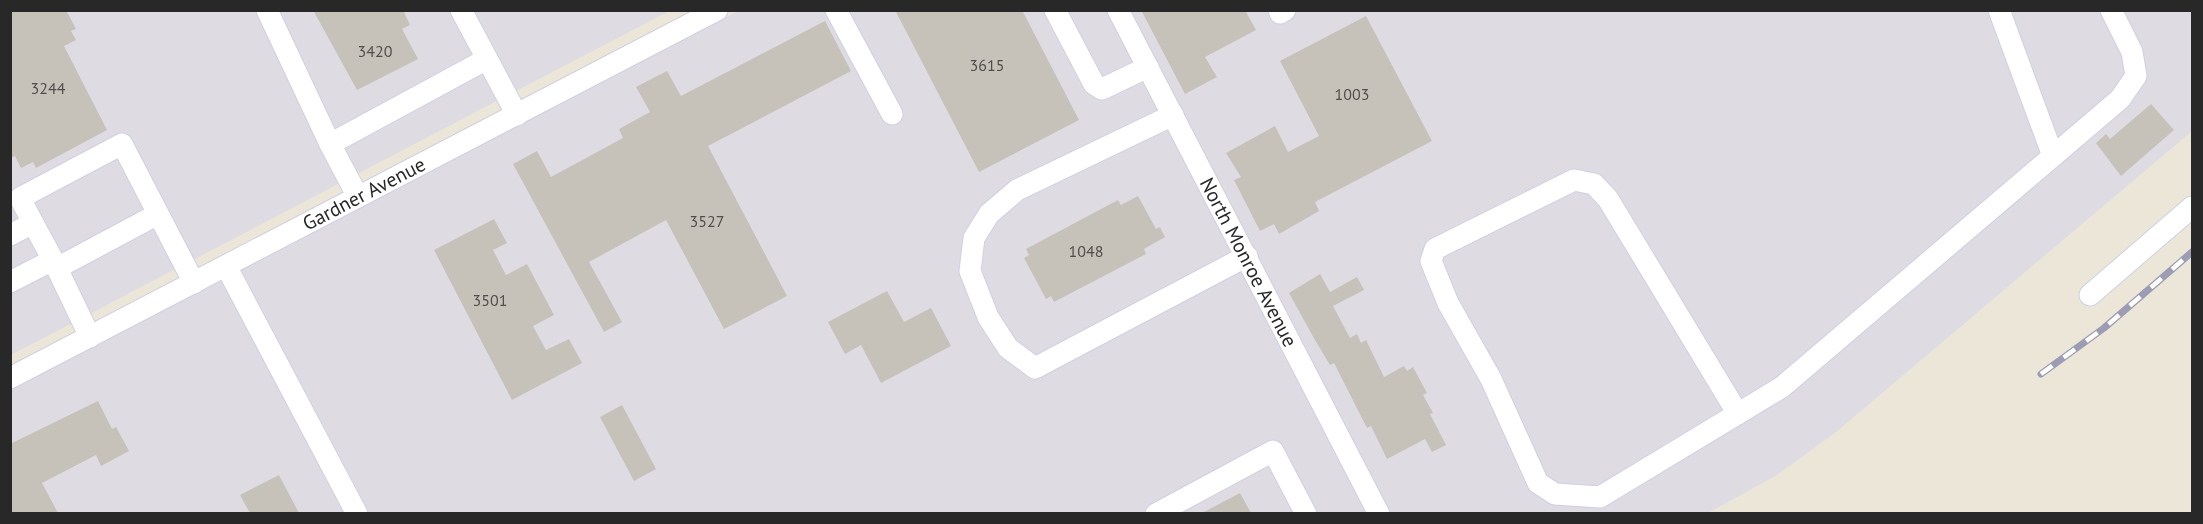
<svg xmlns="http://www.w3.org/2000/svg" width="2203" height="524" viewBox="0 0 2203 524" font-family="'PT Sans',sans-serif">
<rect width="100%" height="100%" fill="#ece6d9"/>
<g fill="#dedbe3">
<polygon points="11,11 669,11 11,355"/>
<polygon points="738,11 2192,11 2192,131 1836,432 1777,475 1708,513 11,514 11,390"/>
</g>
<g fill="#c7c2b9">
<polygon points="10,10 66,10 76,29 71,31 76,40 64,46 107,130 36,168 33,162 21,168 15,156 10,158"/>
<polygon points="313,10 403,10 410,25 402,29 418,59 357,90"/>
<polygon points="895,10 1022,10 1079,120 979,172"/>
<polygon points="1141,10 1245,10 1256,30 1205,57 1217,77 1185,94"/>
<polygon points="1366,16 1432,141 1315,202 1319,211 1279,234 1274,224 1260,231 1234,180 1241,177 1226,153 1275,126 1288,152 1319,136 1280,61"/>
<polygon points="825,21 851,71 708,146 787,296 724,329 666,220 589,262 622,322 604,332 513,164 537,151 551,177 623,138 619,129 650,112 636,87 667,71 681,96"/>
<polygon points="2151,104 2174,130 2121,176 2096,143 2106,134 2110,139"/>
<polygon points="1138,196 1156,229 1160,227 1165,237 1144,249 1146,254 1054,302 1051,296 1046,299 1024,258 1029,255 1026,249 1118,200 1121,205"/>
<polygon points="494,219 507,243 493,250 506,275 527,264 554,315 533,326 546,350 569,339 582,363 512,400 434,250"/>
<polygon points="1320,274 1330,292 1357,277 1364,290 1333,306 1350,338 1357,334 1361,343 1366,340 1384,377 1404,366 1407,371 1413,367 1427,393 1423,395 1433,413 1430,414 1446,445 1432,452 1425,439 1387,459 1371,426 1367,428 1334,363 1330,365 1315,340 1289,293"/>
<polygon points="887,291 904,322 931,308 951,346 881,383 861,345 845,354 828,322"/>
<polygon points="98,401 112,429 116,427 129,451 101,466 96,455 42,483 58,513 10,513 10,444"/>
<polygon points="622,405 656,469 634,481 600,417"/>
<polygon points="279,475 299,513 250,513 240,495"/>
<polygon points="1240,493 1251,513 1202,513"/>
</g>
<g fill="none" stroke-linecap="round" stroke-linejoin="round">
<g stroke="#cfd0e2" stroke-width="23">
<g id="minor">
<polyline points="267,10 330,144"/>
<polyline points="461,10 517,115"/>
<polyline points="836,10 892,114"/>
<polyline points="1055,10 1094,84 1102,89 1148,67"/>
<path id="s1" d="M1118,10L1379,514"/>
<polyline points="1279,10 1280,13 1285,10"/>
<polyline points="1999,10 2053,156"/>
<polyline points="1173,115 1017,190 989,214 974,238 970,271 988,317 1008,348 1035,368 1247,256"/>
<polyline points="358,197 330,144 487,59"/>
<polyline points="33,223 53,260"/>
<polyline points="10,235 33,223 20,198 122,144 194,283"/>
<polyline points="226,266 357,514"/>
<polyline points="57,268 158,214"/>
<polyline points="10,282 53,260 90,337"/>
<polyline points="2090,295 2192,207"/>
<path id="s2" d="M10,378L717,10"/>
<polyline points="1738,414 1608,199 1594,184 1574,180 1435,249 1431,261 1448,303 1491,379 1538,483 1555,494 1600,497 1782,387 2120,99 2136,76 2132,52 2111,10"/>
<polyline points="1156,514 1273,451 1306,514"/>
</g>
</g>
<use href="#minor" stroke="#fff" stroke-width="21"/>
<g stroke="#9c9db4" stroke-width="7">
<polyline id="rail" points="2041,374 2104,328 2192,252"/>
</g>
<use href="#rail" stroke="#fff" stroke-width="4.5" stroke-dasharray="14" stroke-linecap="butt"/>
</g>
<g text-anchor="middle" dominant-baseline="central" stroke-width="4.5" stroke-linejoin="round" paint-order="stroke">
<g font-size="16" fill="#504e4c">
<text x="375" y="51">3420</text>
<text x="987" y="65">3615</text>
<text x="48" y="88">3244</text>
<text x="1352" y="94">1003</text>
<text x="707" y="221">3527</text>
<text x="1086" y="251">1048</text>
<text x="490" y="300">3501</text>
</g>
<g font-size="20" fill="#282828" stroke="#fff">
<text stroke="none"><textPath href="#s2" startOffset="399">Gardner Avenue</textPath></text>
<text stroke="none"><textPath href="#s1" startOffset="284">North Monroe Avenue</textPath></text>
</g>
</g>
<rect width="2203" height="524" fill="none" stroke="#282828" stroke-width="24"/>
</svg>
